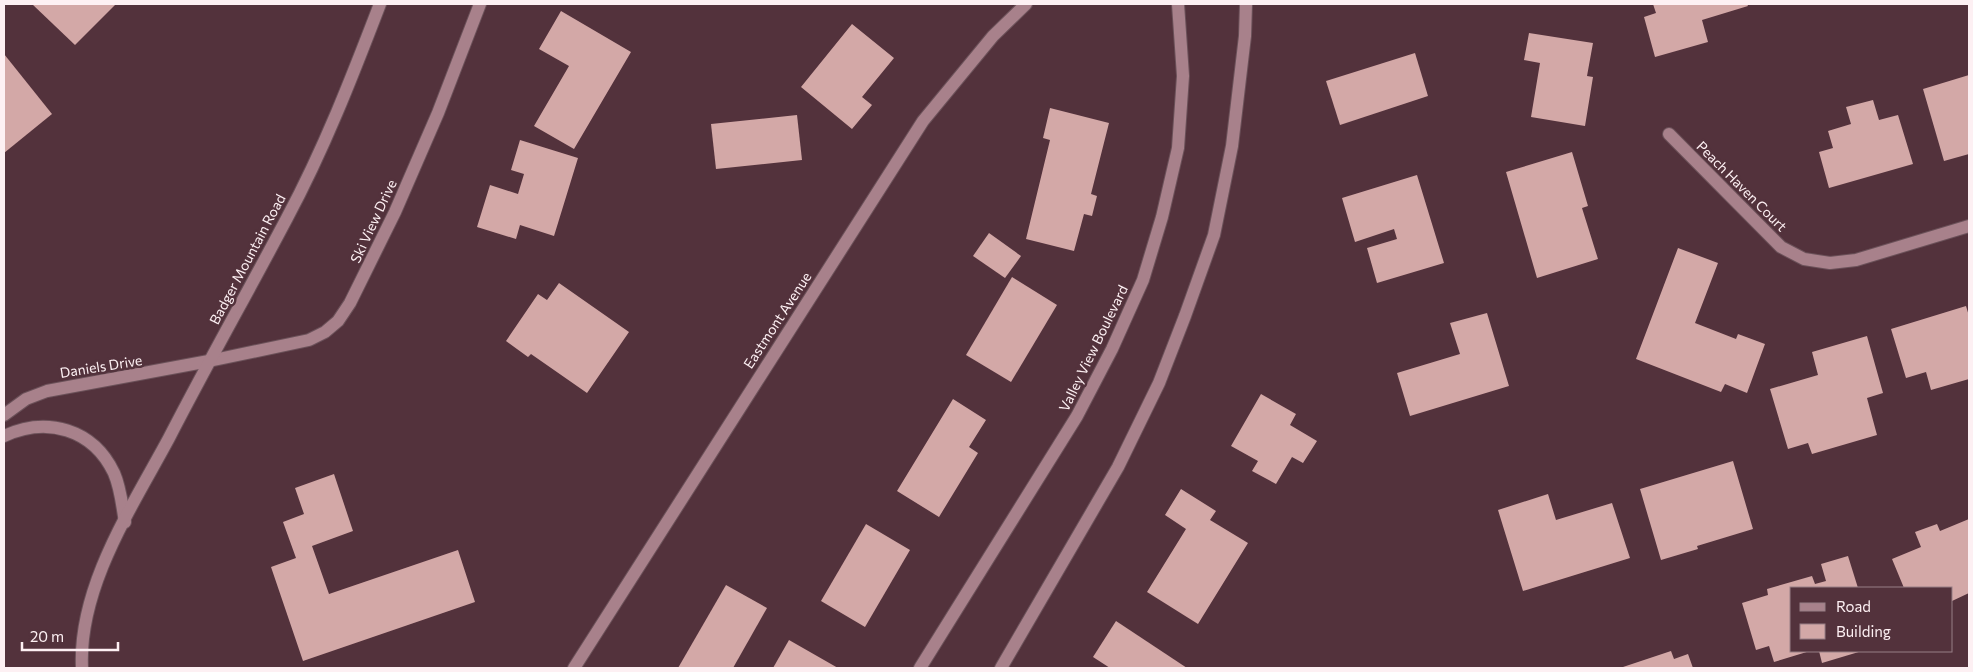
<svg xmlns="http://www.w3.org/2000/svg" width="1973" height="672" viewBox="0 0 1973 672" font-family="Commissioner,sans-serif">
<rect width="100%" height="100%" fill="#53323c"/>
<g fill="#d3a8a7">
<polygon points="32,4 116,4 75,45"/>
<polygon points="1653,4 1747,4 1748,6 1702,20 1708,42 1655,57 1644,17 1656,13"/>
<polygon points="561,11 631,52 574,149 534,126 569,66 539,49"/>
<polygon points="852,24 894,58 862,97 872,105 852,129 801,87"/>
<polygon points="1529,33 1593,43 1587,76 1593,77 1585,126 1531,117 1540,63 1524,60"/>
<polygon points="1415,53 1428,96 1340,125 1326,81"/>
<polygon points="4,54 52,114 4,153"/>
<polygon points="1969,75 1969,154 1944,161 1923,89"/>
<polygon points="1873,100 1879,120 1898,115 1913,164 1829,188 1819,152 1833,148 1828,131 1851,124 1846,107"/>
<polygon points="1050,108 1109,123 1091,194 1097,196 1092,216 1084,214 1074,251 1026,239 1050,140 1043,138"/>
<polygon points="797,115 802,160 716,169 711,124"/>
<polygon points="520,140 578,158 554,236 520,225 516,239 477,227 490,185 518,194 524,174 511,170"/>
<polygon points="1572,152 1588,206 1582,208 1598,259 1537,278 1506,172"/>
<polygon points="1417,175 1444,263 1377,283 1367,248 1397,239 1394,229 1355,242 1342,198"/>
<polygon points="989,233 1021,256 1005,278 973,256"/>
<polygon points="1678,248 1718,263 1695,323 1736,339 1738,334 1765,344 1747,393 1725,384 1721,392 1636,359"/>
<polygon points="1012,277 1057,305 1011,382 966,355"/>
<polygon points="559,283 629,332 587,393 531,354 528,357 506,341 538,294 547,300"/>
<polygon points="1966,306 1969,316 1969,379 1931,390 1926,372 1906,378 1891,329"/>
<polygon points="1487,313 1509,386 1410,416 1397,373 1460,354 1450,323"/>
<polygon points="1867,336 1883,393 1867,398 1877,435 1812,454 1808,443 1788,449 1770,389 1818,375 1812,352"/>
<polygon points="1261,394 1296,414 1290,425 1317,441 1303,463 1292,457 1276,484 1252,471 1258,461 1231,446"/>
<polygon points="953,399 986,420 969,447 978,453 939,517 897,491"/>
<polygon points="1733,461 1753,529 1697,546 1698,549 1661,560 1640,489"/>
<polygon points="334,474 353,531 312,546 329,594 458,550 475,602 303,661 271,567 296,558 283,522 304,514 295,488"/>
<polygon points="1181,489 1216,511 1210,520 1248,543 1198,624 1147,592 1186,529 1165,515"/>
<polygon points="1548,494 1556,520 1612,503 1630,558 1523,591 1498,510"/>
<polygon points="1969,519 1969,593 1952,601 1952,588 1904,588 1892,559 1921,547 1915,532 1937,524 1940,531"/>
<polygon points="866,524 910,550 865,627 821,601"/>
<polygon points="1848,556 1858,588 1792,588 1792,651 1810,651 1774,662 1769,646 1756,650 1742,603 1768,595 1767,589 1812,576 1815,584 1826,581 1821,564"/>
<polygon points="726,585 767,608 733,668 678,668"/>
<polygon points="1116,621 1187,668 1110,668 1093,657"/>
<polygon points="789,640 838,668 773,668"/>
<polygon points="1671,651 1674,659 1688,654 1693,668 1620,668"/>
<polygon points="1819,651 1862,651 1822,663"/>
</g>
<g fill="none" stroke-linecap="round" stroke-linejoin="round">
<g stroke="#6b5159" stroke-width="14">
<g id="street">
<polyline points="1669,134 1781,247 1804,259 1830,263 1856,260 1969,226"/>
<polyline points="4,415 26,399 47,391 209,361 309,340 325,332 338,321 350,303 395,212 438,113 480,4"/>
<path d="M4,436C47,416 93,429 114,473C121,489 122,506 125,522"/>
</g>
</g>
<g stroke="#6b5159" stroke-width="14">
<g id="secondary">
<path d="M82,668C78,587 132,507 169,438C207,364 248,292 287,218C324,149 352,77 380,4"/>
<polyline points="574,668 923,121 993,36 1026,4"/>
<polyline points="920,668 1077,416 1112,349 1143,280 1162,217 1178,148 1183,76 1178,4"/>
<polyline points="1001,668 1118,467 1159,383 1185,316 1214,235 1232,146 1245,36 1246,4"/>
</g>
</g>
<use href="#street" stroke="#a8818b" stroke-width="12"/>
<use href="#secondary" stroke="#a8818b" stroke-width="12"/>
</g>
<g text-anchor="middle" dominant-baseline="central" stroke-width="5" stroke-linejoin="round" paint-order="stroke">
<g font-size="14" fill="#fdf0f3" stroke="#53323c">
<text transform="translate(1742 186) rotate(45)">Peach Haven Court</text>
<text transform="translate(373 221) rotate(-65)">Ski View Drive</text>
<text transform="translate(247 259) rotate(-62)">Badger Mountain Road</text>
<text transform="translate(777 320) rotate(-57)">Eastmont Avenue</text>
<text transform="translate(1093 348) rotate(-64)">Valley View Boulevard</text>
<text transform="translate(101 366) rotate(-9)">Daniels Drive</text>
</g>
</g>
<rect width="1973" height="672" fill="none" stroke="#fdf0f3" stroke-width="10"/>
<rect x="1790" y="587" width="162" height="65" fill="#53323c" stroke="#977e85"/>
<rect x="1800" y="603" width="25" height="8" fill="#a8818b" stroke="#977e85"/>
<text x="1836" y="612" font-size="15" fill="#fdf0f3">Road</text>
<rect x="1800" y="624" width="25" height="15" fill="#d3a8a7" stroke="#977e85"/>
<text x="1836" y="637" font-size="15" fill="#fdf0f3">Building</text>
<path d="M22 642v8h96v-8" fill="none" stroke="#fdf0f3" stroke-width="2.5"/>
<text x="30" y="642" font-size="15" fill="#fdf0f3" stroke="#53323c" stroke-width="4" paint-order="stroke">20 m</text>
</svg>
